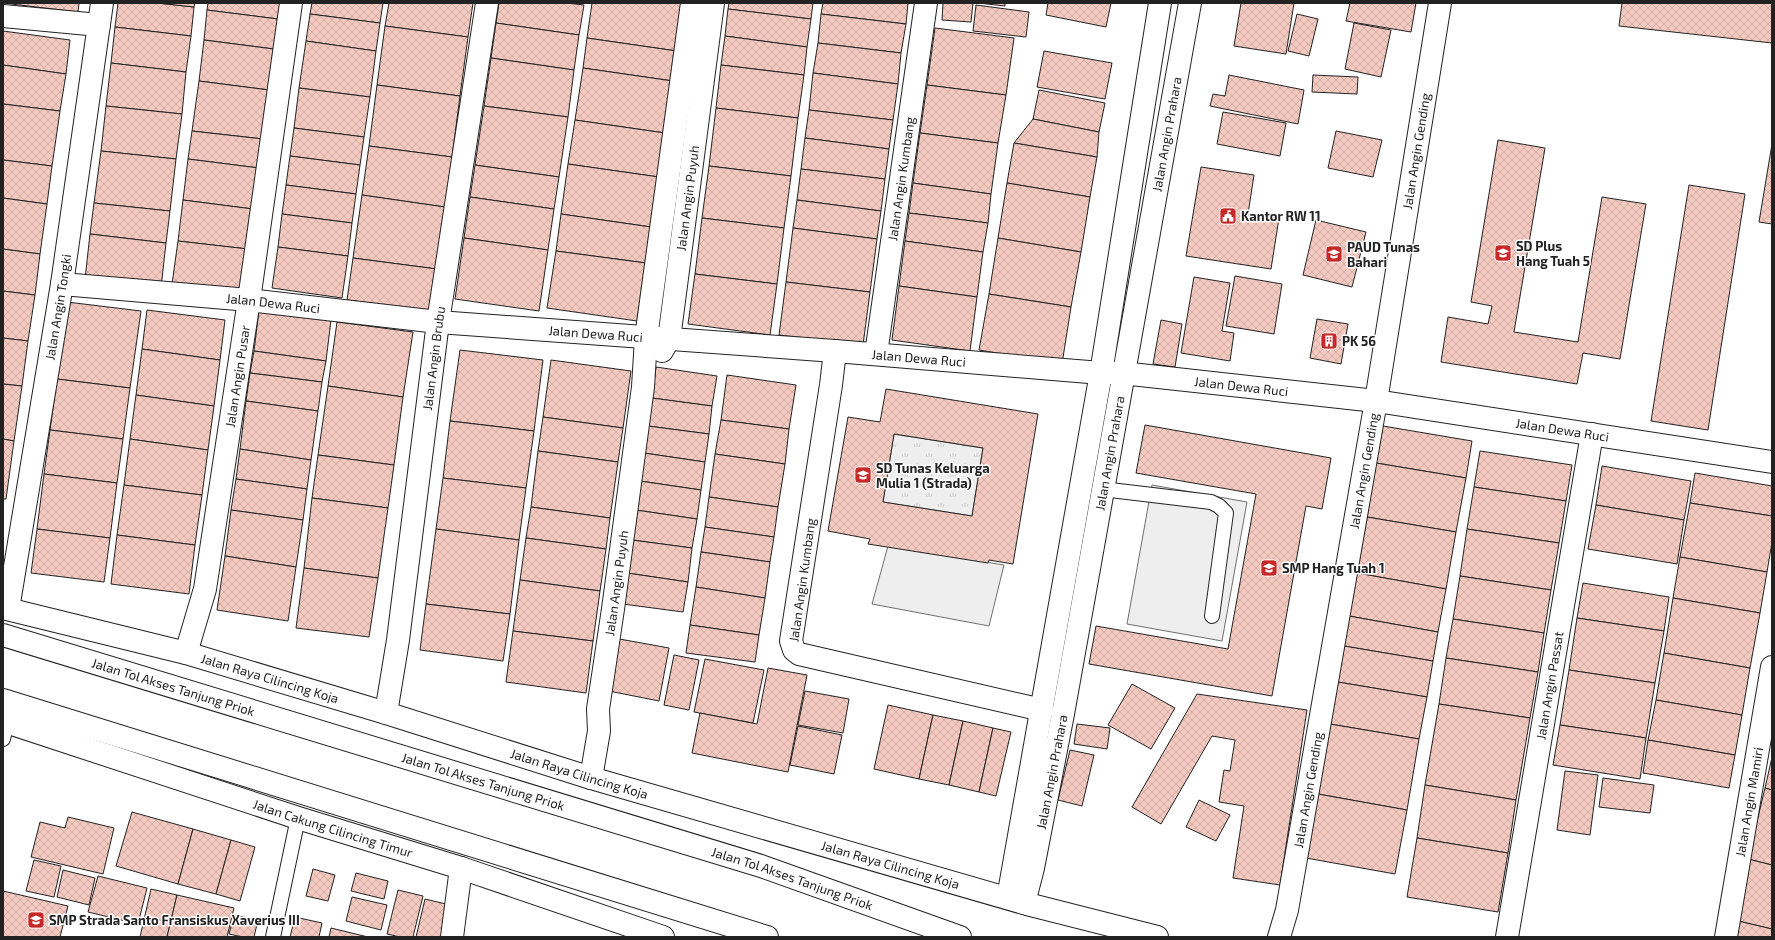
<svg xmlns="http://www.w3.org/2000/svg" width="1775" height="940" viewBox="0 0 1775 940" font-family="'Exo 2',sans-serif">
<defs>
<pattern id="grass-tufts" width="24" height="20" patternUnits="userSpaceOnUse"><rect width="24" height="20" fill="#eee"/><path d="M3 7l-1-3M5 7V3M7 7l1-3M15 17l-1-3M17 17v-4M19 17l1-3" fill="none" stroke="#ccc"/></pattern>
<pattern id="building-cross-hatch" width="8" height="8" patternUnits="userSpaceOnUse"><rect width="8" height="8" fill="#f3c9c0"/><path d="M0 0l8 8M0 8l8-8" fill="none" stroke="#d0aca5"/></pattern>
</defs>
<rect width="100%" height="100%" fill="#fff"/>
<polygon fill="url(#grass-tufts)" stroke="#6f6f6f" points="894,434 983,448 972,516 883,502"/>
<g fill="#eee" stroke="#6f6f6f">
<polygon points="1152,485 1247,502 1222,641 1127,624"/>
<polygon points="888,546 1004,565 989,626 872,604"/>
</g>
<g fill="url(#building-cross-hatch)" stroke="#222" fill-rule="evenodd">
<polygon points="3,3 79,3 78,12"/>
<polygon points="118,3 157,3 194,7 191,36 115,27"/>
<polygon points="157,3 195,3 194,7"/>
<polygon points="208,3 280,3 278,19 207,10"/>
<polygon points="312,3 383,3 380,23 310,14"/>
<polygon points="389,3 473,3 468,37 385,26"/>
<polygon points="499,3 567,3 584,5 579,35 496,23"/>
<polygon points="592,3 684,3 677,51 587,38"/>
<polygon points="729,3 813,3 811,19 728,9"/>
<polygon points="823,3 908,3 906,24 821,14"/>
<polygon points="943,3 973,3 971,22 942,20"/>
<polygon points="978,3 1005,3 1005,6"/>
<polygon points="1048,3 1111,3 1106,27 1046,15"/>
<polygon points="1241,3 1294,3 1286,54 1234,46"/>
<polygon points="1350,3 1416,3 1411,32 1346,21"/>
<polygon points="1622,3 1772,3 1772,43 1619,26"/>
<polygon points="976,5 1029,12 1026,37 973,31"/>
<polygon points="728,9 811,19 807,47 725,36"/>
<polygon points="207,10 278,19 274,49 204,40"/>
<polygon points="310,14 380,23 376,51 306,41"/>
<polygon points="821,14 906,24 901,53 818,43"/>
<polygon points="1297,14 1318,19 1309,56 1288,51"/>
<polygon points="496,23 579,35 574,70 491,58"/>
<polygon points="1354,23 1391,30 1381,77 1345,69"/>
<polygon points="385,26 468,37 460,96 377,85"/>
<polygon points="115,27 191,36 186,72 111,63"/>
<polygon points="935,28 1014,38 1006,95 927,85"/>
<polygon points="3,31 70,40 66,74 3,65"/>
<polygon points="725,36 807,47 804,75 721,65"/>
<polygon points="587,38 677,51 673,81 583,68"/>
<polygon points="204,40 274,49 269,90 199,81"/>
<polygon points="306,41 376,51 370,97 299,88"/>
<polygon points="818,43 901,53 898,84 813,73"/>
<polygon points="1044,51 1112,63 1105,99 1037,87"/>
<polygon points="491,58 574,70 568,117 484,106"/>
<polygon points="111,63 186,72 182,114 106,106"/>
<polygon points="3,65 66,74 60,111 3,104"/>
<polygon points="721,65 804,75 798,118 716,108"/>
<polygon points="583,68 673,81 665,133 575,120"/>
<polygon points="813,73 898,84 893,120 809,110"/>
<polygon points="1229,75 1304,90 1298,124 1210,106 1213,94 1225,96"/>
<polygon points="1313,75 1358,77 1357,94 1312,92"/>
<polygon points="199,81 269,90 263,139 192,131"/>
<polygon points="377,85 460,96 452,157 369,146"/>
<polygon points="927,85 1006,95 998,143 920,133"/>
<polygon points="299,88 370,97 364,137 294,128"/>
<polygon points="1039,90 1105,103 1099,132 1033,119"/>
<polygon points="3,104 60,111 52,166 3,160"/>
<polygon points="106,106 182,114 176,159 101,151"/>
<polygon points="484,106 568,117 559,177 475,165"/>
<polygon points="716,108 798,118 791,176 709,166"/>
<polygon points="809,110 893,120 889,149 805,138"/>
<polygon points="1223,112 1286,123 1280,156 1217,144"/>
<polygon points="1033,119 1099,132 1097,157 1014,143"/>
<polygon points="575,120 665,133 659,177 568,164"/>
<polygon points="294,128 364,137 360,165 290,156"/>
<polygon points="192,131 263,139 259,168 188,159"/>
<polygon points="1336,131 1382,140 1373,177 1328,168"/>
<polygon points="920,133 998,143 991,194 913,183"/>
<polygon points="805,138 889,149 885,179 801,169"/>
<polygon points="1498,140 1545,148 1514,332 1578,342 1602,197 1646,204 1620,359 1583,353 1577,384 1441,362 1448,317 1488,324 1492,306 1471,302"/>
<polygon points="1014,143 1097,157 1090,197 1007,183"/>
<polygon points="1772,144 1772,224 1759,222"/>
<polygon points="369,146 452,157 445,207 362,195"/>
<polygon points="101,151 176,159 170,211 94,203"/>
<polygon points="290,156 360,165 356,194 286,185"/>
<polygon points="188,159 259,168 253,209 183,200"/>
<polygon points="3,160 52,166 47,204 3,198"/>
<polygon points="568,164 659,177 651,227 561,214"/>
<polygon points="475,165 559,177 554,209 470,197"/>
<polygon points="709,166 791,176 784,228 702,218"/>
<polygon points="1201,167 1254,175 1248,214 1279,218 1271,269 1186,256"/>
<polygon points="801,169 885,179 881,211 797,200"/>
<polygon points="913,183 991,194 988,223 909,213"/>
<polygon points="1007,183 1090,197 1081,252 998,238"/>
<polygon points="286,185 356,194 352,223 282,214"/>
<polygon points="1689,185 1745,194 1708,430 1651,421"/>
<polygon points="362,195 445,207 437,269 353,258"/>
<polygon points="470,197 554,209 548,250 464,238"/>
<polygon points="3,198 47,204 40,254 3,249"/>
<polygon points="183,200 253,209 248,249 178,241"/>
<polygon points="797,200 881,211 877,239 793,228"/>
<polygon points="94,203 170,211 166,243 90,234"/>
<polygon points="909,213 988,223 983,252 905,241"/>
<polygon points="282,214 352,223 348,256 278,247"/>
<polygon points="561,214 651,227 646,263 556,251"/>
<polygon points="702,218 784,228 777,284 695,274"/>
<polygon points="1316,220 1366,232 1352,287 1303,275"/>
<polygon points="793,228 877,239 870,292 786,282"/>
<polygon points="90,234 166,243 161,288 85,279"/>
<polygon points="464,238 548,250 539,311 455,299"/>
<polygon points="998,238 1081,252 1071,307 989,294"/>
<polygon points="178,241 248,249 243,293 172,284"/>
<polygon points="905,241 983,252 977,297 899,286"/>
<polygon points="278,247 348,256 342,298 272,288"/>
<polygon points="3,249 40,254 35,295 3,291"/>
<polygon points="556,251 646,263 637,321 547,308"/>
<polygon points="353,258 437,269 431,311 347,300"/>
<polygon points="695,274 777,284 770,335 688,324"/>
<polygon points="1235,276 1282,284 1274,334 1226,326"/>
<polygon points="1194,277 1230,283 1222,331 1234,333 1230,361 1181,353"/>
<polygon points="786,282 870,292 863,345 779,335"/>
<polygon points="899,286 977,297 970,351 892,340"/>
<polygon points="3,291 35,295 28,341 3,338"/>
<polygon points="989,294 1071,307 1062,364 979,350"/>
<polygon points="67,302 141,311 130,388 57,379"/>
<polygon points="147,310 225,320 220,360 142,349"/>
<polygon points="259,310 331,320 326,361 254,351"/>
<polygon points="1317,319 1348,324 1341,364 1310,358"/>
<polygon points="1161,320 1182,324 1175,367 1153,364"/>
<polygon points="337,322 413,332 403,397 328,386"/>
<polygon points="3,338 28,341 22,386 3,384"/>
<polygon points="142,349 220,360 214,406 136,395"/>
<polygon points="460,350 543,360 534,431 450,421"/>
<polygon points="254,351 326,361 322,382 250,373"/>
<polygon points="551,360 631,371 623,428 543,417"/>
<polygon points="656,367 717,376 712,406 652,398"/>
<polygon points="250,373 322,382 318,411 246,401"/>
<polygon points="727,375 796,385 789,429 721,420"/>
<polygon points="57,379 130,388 123,439 50,430"/>
<polygon points="3,384 22,386 14,441 3,439"/>
<polygon points="328,386 403,397 394,465 318,455"/>
<path d="M886,389L1038,414L1013,564L989,560L988,563L868,544L870,539L828,531L848,417L880,422ZM894,434L983,448L972,516L883,502Z"/>
<polygon points="136,395 214,406 208,450 130,439"/>
<polygon points="652,398 712,406 709,434 648,426"/>
<polygon points="246,401 318,411 311,460 240,449"/>
<polygon points="543,417 623,428 618,462 538,451"/>
<polygon points="721,420 789,429 785,464 715,454"/>
<polygon points="450,421 534,431 526,488 443,478"/>
<polygon points="1145,425 1331,458 1322,509 1306,506 1272,696 1089,664 1096,626 1228,649 1256,494 1136,473"/>
<polygon points="648,426 709,434 705,462 644,453"/>
<polygon points="1383,426 1472,441 1466,478 1376,463"/>
<polygon points="50,430 123,439 117,483 44,474"/>
<polygon points="3,439 14,441 6,499 3,499"/>
<polygon points="130,439 208,450 202,495 124,485"/>
<polygon points="240,449 311,460 307,489 236,479"/>
<polygon points="538,451 618,462 610,518 531,507"/>
<polygon points="1480,451 1572,465 1566,501 1474,487"/>
<polygon points="644,453 705,462 701,490 640,481"/>
<polygon points="715,454 785,464 778,507 709,497"/>
<polygon points="318,455 394,465 388,508 312,498"/>
<polygon points="1376,463 1466,478 1456,532 1367,517"/>
<polygon points="1602,466 1691,481 1684,520 1596,505"/>
<polygon points="1695,473 1772,486 1772,516 1690,503"/>
<polygon points="44,474 117,483 110,538 37,529"/>
<polygon points="443,478 526,488 519,540 436,529"/>
<polygon points="236,479 307,489 303,520 231,510"/>
<polygon points="640,481 701,490 697,519 636,510"/>
<polygon points="124,485 202,495 195,545 117,535"/>
<polygon points="1474,487 1566,501 1559,543 1467,529"/>
<polygon points="709,497 778,507 774,537 705,527"/>
<polygon points="312,498 388,508 378,578 304,568"/>
<polygon points="1690,503 1772,516 1772,542 1767,572 1680,557"/>
<polygon points="1596,505 1684,520 1677,564 1588,549"/>
<polygon points="531,507 610,518 606,549 526,538"/>
<polygon points="231,510 303,520 296,567 225,556"/>
<polygon points="636,510 697,519 692,548 632,540"/>
<polygon points="1367,517 1456,532 1446,589 1357,573"/>
<polygon points="705,527 774,537 770,562 701,552"/>
<polygon points="37,529 110,538 104,582 31,573"/>
<polygon points="436,529 519,540 510,614 426,604"/>
<polygon points="1467,529 1559,543 1551,590 1460,576"/>
<polygon points="117,535 195,545 189,594 111,584"/>
<polygon points="526,538 606,549 600,591 520,580"/>
<polygon points="632,540 692,548 688,582 627,573"/>
<polygon points="701,552 770,562 765,598 696,587"/>
<polygon points="225,556 296,567 288,621 217,610"/>
<polygon points="1680,557 1767,572 1760,613 1673,598"/>
<polygon points="304,568 378,578 369,637 296,628"/>
<polygon points="627,573 688,582 683,612 623,604"/>
<polygon points="1357,573 1446,589 1438,632 1349,616"/>
<polygon points="1460,576 1551,590 1544,633 1453,619"/>
<polygon points="520,580 600,591 593,641 513,631"/>
<polygon points="1583,583 1669,597 1664,631 1577,618"/>
<polygon points="696,587 765,598 759,635 690,625"/>
<polygon points="1673,598 1760,613 1750,668 1664,653"/>
<polygon points="426,604 510,614 503,661 420,650"/>
<polygon points="1349,616 1438,632 1433,661 1344,646"/>
<polygon points="1577,618 1664,631 1655,683 1569,670"/>
<polygon points="1453,619 1544,633 1538,672 1446,658"/>
<polygon points="690,625 759,635 755,662 686,653"/>
<polygon points="513,631 593,641 586,693 506,682"/>
<polygon points="614,638 669,648 659,701 604,690"/>
<polygon points="1344,646 1433,661 1427,697 1338,682"/>
<polygon points="1664,653 1750,668 1742,715 1656,700"/>
<polygon points="674,655 699,660 689,710 664,705"/>
<polygon points="1446,658 1538,672 1530,718 1439,704"/>
<polygon points="705,659 764,670 753,723 694,712"/>
<polygon points="768,668 807,675 788,772 692,753 700,713 757,724"/>
<polygon points="1569,670 1655,683 1646,738 1560,725"/>
<polygon points="1338,682 1427,697 1419,739 1330,724"/>
<polygon points="1132,684 1175,708 1151,749 1108,725"/>
<polygon points="805,691 849,699 843,733 798,725"/>
<polygon points="1197,694 1307,710 1280,885 1233,878 1244,806 1219,802 1224,770 1230,771 1235,740 1212,736 1161,824 1132,807"/>
<polygon points="1656,700 1742,715 1735,755 1648,740"/>
<polygon points="1439,704 1530,718 1516,800 1425,785"/>
<polygon points="888,705 933,715 919,779 874,769"/>
<polygon points="933,715 963,721 949,785 919,779"/>
<polygon points="963,721 993,728 979,792 949,785"/>
<polygon points="1077,724 1110,728 1107,749 1074,744"/>
<polygon points="1330,724 1419,739 1407,810 1318,794"/>
<polygon points="1560,725 1646,738 1640,779 1553,765"/>
<polygon points="798,726 842,735 834,774 790,765"/>
<polygon points="993,728 1011,732 996,796 979,792"/>
<polygon points="1648,740 1735,755 1729,788 1643,773"/>
<polygon points="1070,750 1094,755 1082,806 1058,800"/>
<polygon points="1772,757 1772,790 1765,788"/>
<polygon points="1565,771 1598,775 1590,835 1557,830"/>
<polygon points="1603,778 1654,785 1650,813 1599,807"/>
<polygon points="1425,785 1516,800 1508,853 1417,838"/>
<polygon points="1765,788 1772,790 1772,865 1748,859"/>
<polygon points="1318,794 1407,810 1395,874 1306,858"/>
<polygon points="1199,800 1230,815 1216,841 1186,827"/>
<polygon points="132,812 193,829 178,884 116,866"/>
<polygon points="68,817 114,828 103,874 31,857 40,822 65,828"/>
<polygon points="193,829 231,840 216,894 178,884"/>
<polygon points="1417,838 1508,853 1498,912 1407,897"/>
<polygon points="231,840 255,847 240,901 216,894"/>
<polygon points="1748,859 1772,865 1772,929 1734,920"/>
<polygon points="34,860 61,866 54,897 26,891"/>
<polygon points="313,869 335,875 328,901 306,896"/>
<polygon points="63,870 95,878 89,905 57,897"/>
<polygon points="356,873 388,881 384,899 351,891"/>
<polygon points="98,876 147,888 138,924 88,912"/>
<polygon points="151,889 177,895 167,937 140,937"/>
<polygon points="398,890 423,896 413,937 400,937 387,934"/>
<polygon points="3,891 68,906 60,937 3,937"/>
<polygon points="177,895 234,908 227,937 167,937"/>
<polygon points="352,897 387,905 381,930 346,921"/>
<polygon points="425,899 450,905 442,937 416,937"/>
<polygon points="234,915 258,920 254,937 243,937 229,934"/>
<polygon points="295,917 322,923 319,937 290,937"/>
<polygon points="1734,920 1772,929 1772,937 1730,937"/>
<polygon points="331,928 368,937 329,937"/>
</g>
<g fill="none" stroke-linecap="round" stroke-linejoin="round">
<g stroke="#222" stroke-width="16">
<g id="lane">
<polyline points="1102,489 1211,502 1219,506 1226,513 1212,616"/>
<polyline points="3,739 7,722"/>
<polyline points="273,937 298,818"/>
</g>
</g>
<g stroke="#222" stroke-width="24">
<g id="street">
<polyline points="3,16 99,25"/>
<path id="s1" d="M62,284L249,300L438,322L835,351L1101,373H1122L1376,401L1772,462"/>
<path id="s2" d="M662,351L669,339L713,3"/>
<polyline points="835,351 831,385 791,641 794,650 799,654 1042,710"/>
<path id="s3" d="M876,354L926,3"/>
<path id="s4" d="M8,609L62,284L102,3"/>
<path id="s5" d="M186,653L205,589L249,300L291,3"/>
<path id="s6" d="M386,713L398,640L438,322L487,3"/>
<path id="s7" d="M591,778L599,731L598,709L613,609L643,387L646,338L692,3"/>
<polyline points="1008,898 1101,373 1160,3"/>
<path id="s8" d="M1024,903L1033,868L1063,714L1190,3"/>
<polyline points="452,937 461,868"/>
<path id="s9" d="M1279,937L1287,910L1376,401L1440,3"/>
<path id="s10" d="M1507,937L1592,434"/>
<path id="s11" d="M1726,937L1772,667"/>
</g>
</g>
<g stroke="#222" stroke-width="24">
<g id="highway">
<path id="s12" d="M3,608L186,653L386,713L591,778L1027,904L1157,937"/>
<path id="s13" d="M3,635L761,866L960,937"/>
<polyline points="3,700 767,937"/>
<path id="s14" d="M3,721L298,818L461,868L663,937"/>
</g>
</g>
<use href="#lane" stroke="#fff" stroke-width="14"/>
<use href="#street" stroke="#fff" stroke-width="22"/>
<use href="#highway" stroke="#fff" stroke-width="22"/>
</g>
<defs>
<g id="civic-square" transform="scale(0.9)"><rect x="-9" y="-9" width="18" height="18" rx="4" fill="#c62828" stroke="#fff"/><path d="M-.6-6.5H3V-4.5H.6V-3L4-1V1h2V6H-6V1h2V-1L-.6-3ZM-1.2 2.5V6h2.4V2.5Z" fill="#fff"/></g>
<g id="school-square" transform="scale(0.9)"><rect x="-9" y="-9" width="18" height="18" rx="4" fill="#c62828" stroke="#fff"/><path d="M0-5L7-2L0 1L-7-2ZM-4 1L0 2.5L4 1V4Q0 6-4 4Z" fill="#fff"/></g>
<g id="building-square" transform="scale(0.9)"><rect x="-9" y="-9" width="18" height="18" rx="4" fill="#c62828" stroke="#fff"/><path d="M-4-6H4V6H1V3H-1V6H-4ZM-2.5-4.3h1.7v1.8h-1.7ZM.8-4.3h1.7v1.8H.8ZM-2.5-1h1.7V.8h-1.7ZM.8-1h1.7V.8H.8Z" fill="#fff"/></g>
</defs>
<g fill-rule="evenodd">
<use href="#civic-square" x="1228" y="216"/>
<use href="#school-square" x="1503" y="253"/>
<use href="#school-square" x="1334" y="254"/>
<use href="#building-square" x="1329" y="341"/>
<use href="#school-square" x="863" y="475"/>
<use href="#school-square" x="1269" y="568"/>
<use href="#school-square" x="36" y="920"/>
</g>
<g text-anchor="middle" dominant-baseline="central" stroke-width="3" stroke-linejoin="round" paint-order="stroke">
<g font-size="13" fill="#222" stroke="#fff">
<text stroke="none"><textPath href="#s8" startOffset="782">Jalan Angin Prahara</textPath></text>
<text stroke="none"><textPath href="#s9" startOffset="798">Jalan Angin Gending</textPath></text>
<text stroke="none"><textPath href="#s3" startOffset="177">Jalan Angin Kumbang</textPath></text>
<text stroke="none"><textPath href="#s2" startOffset="156">Jalan Angin Puyuh</textPath></text>
<text stroke="none"><textPath href="#s1" startOffset="212">Jalan Dewa Ruci</textPath></text>
<text stroke="none"><textPath href="#s4" startOffset="306">Jalan Angin Tongki</textPath></text>
<text stroke="none"><textPath href="#s1" startOffset="536">Jalan Dewa Ruci</textPath></text>
<text stroke="none"><textPath href="#s6" startOffset="358">Jalan Angin Brubu</textPath></text>
<text stroke="none"><textPath href="#s1" startOffset="860">Jalan Dewa Ruci</textPath></text>
<text stroke="none"><textPath href="#s5" startOffset="282">Jalan Angin Pusar</textPath></text>
<text stroke="none"><textPath href="#s1" startOffset="1184">Jalan Dewa Ruci</textPath></text>
<text stroke="none"><textPath href="#s1" startOffset="1508">Jalan Dewa Ruci</textPath></text>
<text stroke="none"><textPath href="#s8" startOffset="458">Jalan Angin Prahara</textPath></text>
<text stroke="none"><textPath href="#s9" startOffset="474">Jalan Angin Gending</textPath></text>
<text transform="translate(802 580) rotate(-82)">Jalan Angin Kumbang</text>
<text stroke="none"><textPath href="#s7" startOffset="197">Jalan Angin Puyuh</textPath></text>
<text stroke="none"><textPath href="#s12" startOffset="276">Jalan Raya Cilincing Koja</textPath></text>
<text stroke="none"><textPath href="#s10" startOffset="255">Jalan Angin Passat</textPath></text>
<text stroke="none"><textPath href="#s13" startOffset="178">Jalan Tol Akses Tanjung Priok</textPath></text>
<text stroke="none"><textPath href="#s8" startOffset="134">Jalan Angin Prahara</textPath></text>
<text stroke="none"><textPath href="#s12" startOffset="600">Jalan Raya Cilincing Koja</textPath></text>
<text stroke="none"><textPath href="#s13" startOffset="502">Jalan Tol Akses Tanjung Priok</textPath></text>
<text stroke="none"><textPath href="#s9" startOffset="150">Jalan Angin Gending</textPath></text>
<text stroke="none"><textPath href="#s11" startOffset="137">Jalan Angin Mamiri</textPath></text>
<text stroke="none"><textPath href="#s14" startOffset="347">Jalan Cakung Cilincing Timur</textPath></text>
<text stroke="none"><textPath href="#s12" startOffset="924">Jalan Raya Cilincing Koja</textPath></text>
<text stroke="none"><textPath href="#s13" startOffset="826">Jalan Tol Akses Tanjung Priok</textPath></text>
</g>
<g font-size="13" font-weight="bold" fill="#222" stroke="#fff" text-anchor="start">
<text x="1241" y="216">Kantor RW 11</text>
<text x="1516" y="246">SD Plus<tspan x="1516" dy="15">Hang Tuah 5</tspan></text>
<text x="1347" y="247">PAUD Tunas<tspan x="1347" dy="15">Bahari</tspan></text>
<text x="1342" y="341">PK 56</text>
<text x="876" y="468">SD Tunas Keluarga<tspan x="876" dy="15">Mulia 1 (Strada)</tspan></text>
<text x="1282" y="568">SMP Hang Tuah 1</text>
<text x="49" y="920">SMP Strada Santo Fransiskus Xaverius III</text>
</g>
</g>
<rect width="1775" height="940" fill="none" stroke="#222222" stroke-width="8"/>
</svg>
